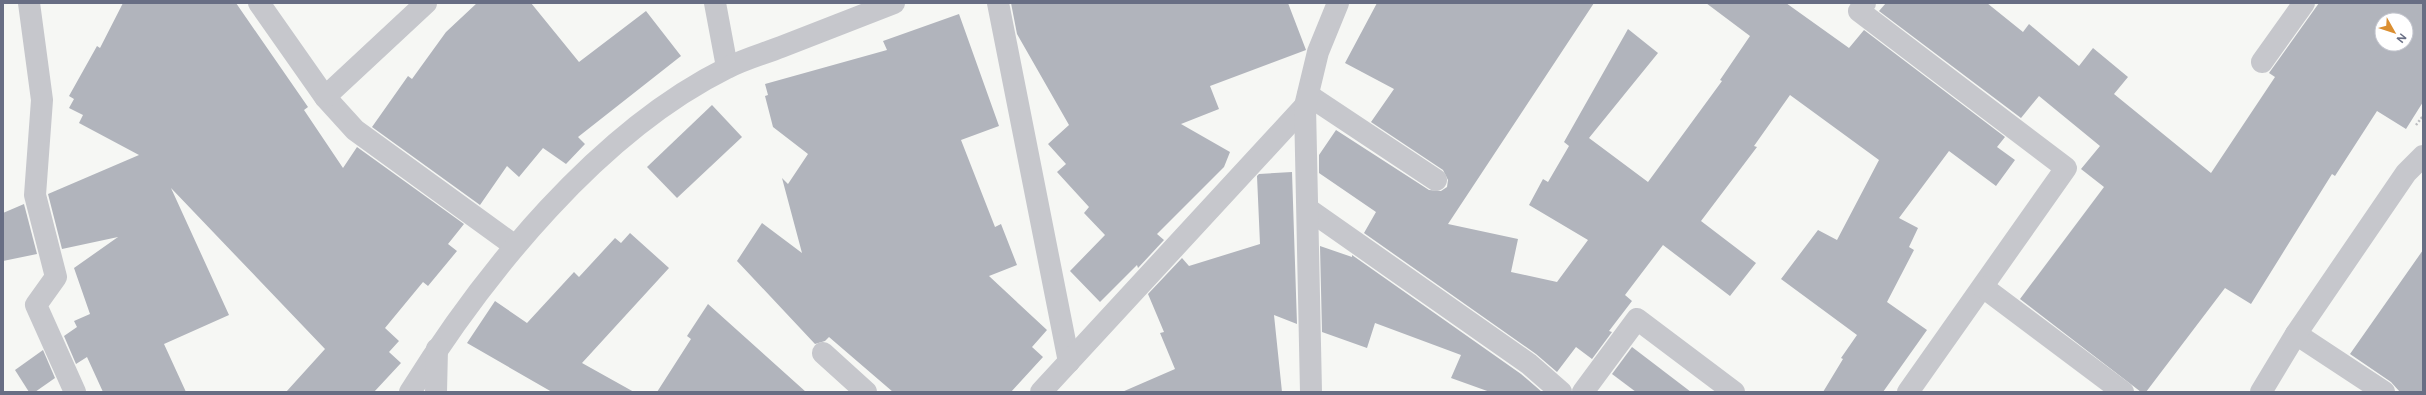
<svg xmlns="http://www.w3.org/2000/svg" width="2426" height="395" viewBox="0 0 2426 395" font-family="Figtree,sans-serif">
<rect width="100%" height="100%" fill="#f6f7f4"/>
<g fill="#b1b4bc" fill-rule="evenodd">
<polygon points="123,3 236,3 308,107 304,110 343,168 357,147 464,224 448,244 457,251 428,286 423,282 385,328 399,341 389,352 401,363 374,392 286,392 325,349 171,188 229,315 164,344 186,392 103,392 87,357 76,364 64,336 77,327 74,321 90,314 74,268 118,237 62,249 48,194 139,155 79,123 83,115 69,108 74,99 69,96 97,46 100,48"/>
<polygon points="477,3 531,3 579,62 646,11 681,56 578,137 585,144 566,164 543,148 519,177 507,166 480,205 372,127 408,76 412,79 446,32"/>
<polygon points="1011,3 1288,3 1306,50 1210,86 1219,109 1181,124 1230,152 1224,167 1157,234 1164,240 1138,268 1137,265 1100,302 1070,271 1105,235 1084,213 1089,207 1057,172 1066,164 1048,144 1069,125 1017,34"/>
<polygon points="1377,3 1594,3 1448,224 1518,239 1511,272 1557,282 1588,240 1529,205 1543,179 1548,182 1569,146 1564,142 1628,29 1658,53 1589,138 1648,182 1722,81 1720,80 1750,36 1706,3 1786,3 1849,48 1864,30 2005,137 1997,147 2015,160 1996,186 1949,151 1899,218 1918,228 1909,247 1914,250 1887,302 1927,330 1883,392 1823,392 1843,359 1841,358 1857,335 1781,279 1818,230 1837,240 1879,160 1790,95 1754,146 1757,147 1701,221 1756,263 1730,296 1663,245 1625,295 1632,301 1609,331 1612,332 1592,359 1576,347 1557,372 1536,354 1364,233 1376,212 1319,173 1319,155 1336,130 1429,190 1441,191 1447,187 1448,180 1443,170 1371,122 1394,89 1345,63"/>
<path d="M1886,3H1987L2023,32L2029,24L2079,66L2093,48L2128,77L2114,94L2211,173L2275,77L2269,73L2319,3H2423V102L2406,129L2377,111L2335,176L2332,174L2251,304L2225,288L2146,392H2141L2020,299L2104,187L2081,169L2100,146L2039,96L2021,118L1879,11ZM2382,20H2406V44H2382Z"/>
<polygon points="959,14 999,126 961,140 995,227 1001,224 1017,265 989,276 1047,330 1032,347 1043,357 1011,392 893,392 829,337 825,341 815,344 737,261 762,223 802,253 782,178 788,184 808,154 773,127 765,96 768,95 765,84 887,50 883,41"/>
<polygon points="712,105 742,137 677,198 647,167"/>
<polygon points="1292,172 1297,324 1274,315 1282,392 1122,392 1175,369 1160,333 1164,332 1148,294 1182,258 1189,266 1260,244 1257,176 1259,174"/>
<polygon points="24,204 37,254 3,261 3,213"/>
<polygon points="630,233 669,268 582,363 634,392 552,392 467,343 495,301 527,323 574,272 579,277 615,238 621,243"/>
<polygon points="1320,246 1352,257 1352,255 1521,374 1542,392 1490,392 1451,378 1461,355 1375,323 1367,348 1322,332"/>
<polygon points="2423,250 2423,392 2400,392 2391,382 2350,354"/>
<polygon points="708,304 806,392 657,392 691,339 687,336"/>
<polygon points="1632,347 1691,392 1636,392 1612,374"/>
<polygon points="43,350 55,378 35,392 29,392 15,370"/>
</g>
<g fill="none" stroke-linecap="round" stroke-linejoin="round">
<polyline stroke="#bdbec1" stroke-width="2.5" stroke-dasharray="2 2" stroke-linecap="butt" points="2416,125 2423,116"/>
<g stroke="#c6c7cc" stroke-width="22">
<polyline points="29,3 42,100 35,195 56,277 36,305 75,392"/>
<polyline points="259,3 325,97 355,130 515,246"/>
<polyline points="715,3 727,67"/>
<polyline points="998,3 1069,362"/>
<polyline points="1865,3 1859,11 2066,168 1908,392"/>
<polyline points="2262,62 2304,3"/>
<polyline points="1308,95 1436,180"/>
<polyline points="325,97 426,3"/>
<polyline points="1308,209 1529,364 1561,392"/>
<polyline points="1983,287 2123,392"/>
<polyline points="2296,334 2384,392"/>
<polyline points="823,353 866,392"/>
<path d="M410,392C485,272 598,132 727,68C744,59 763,54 781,47C819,32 856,18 894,3"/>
<polyline points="436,392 437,349"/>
<polyline points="1041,392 1305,106"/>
<polyline points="1311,392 1305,106 1318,52 1338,3"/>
<polyline points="1583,392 1637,319 1734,392"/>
<polyline points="2261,392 2296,334 2406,173 2423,156"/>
</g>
</g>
<rect width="2426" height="395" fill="none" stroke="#686e84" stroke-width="8"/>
<g transform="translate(2394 32) rotate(129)"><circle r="19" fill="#ffffff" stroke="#c3c5ce"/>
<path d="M0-3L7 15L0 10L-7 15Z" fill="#db8f31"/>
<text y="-6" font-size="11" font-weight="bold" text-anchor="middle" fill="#686e84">N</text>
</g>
</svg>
